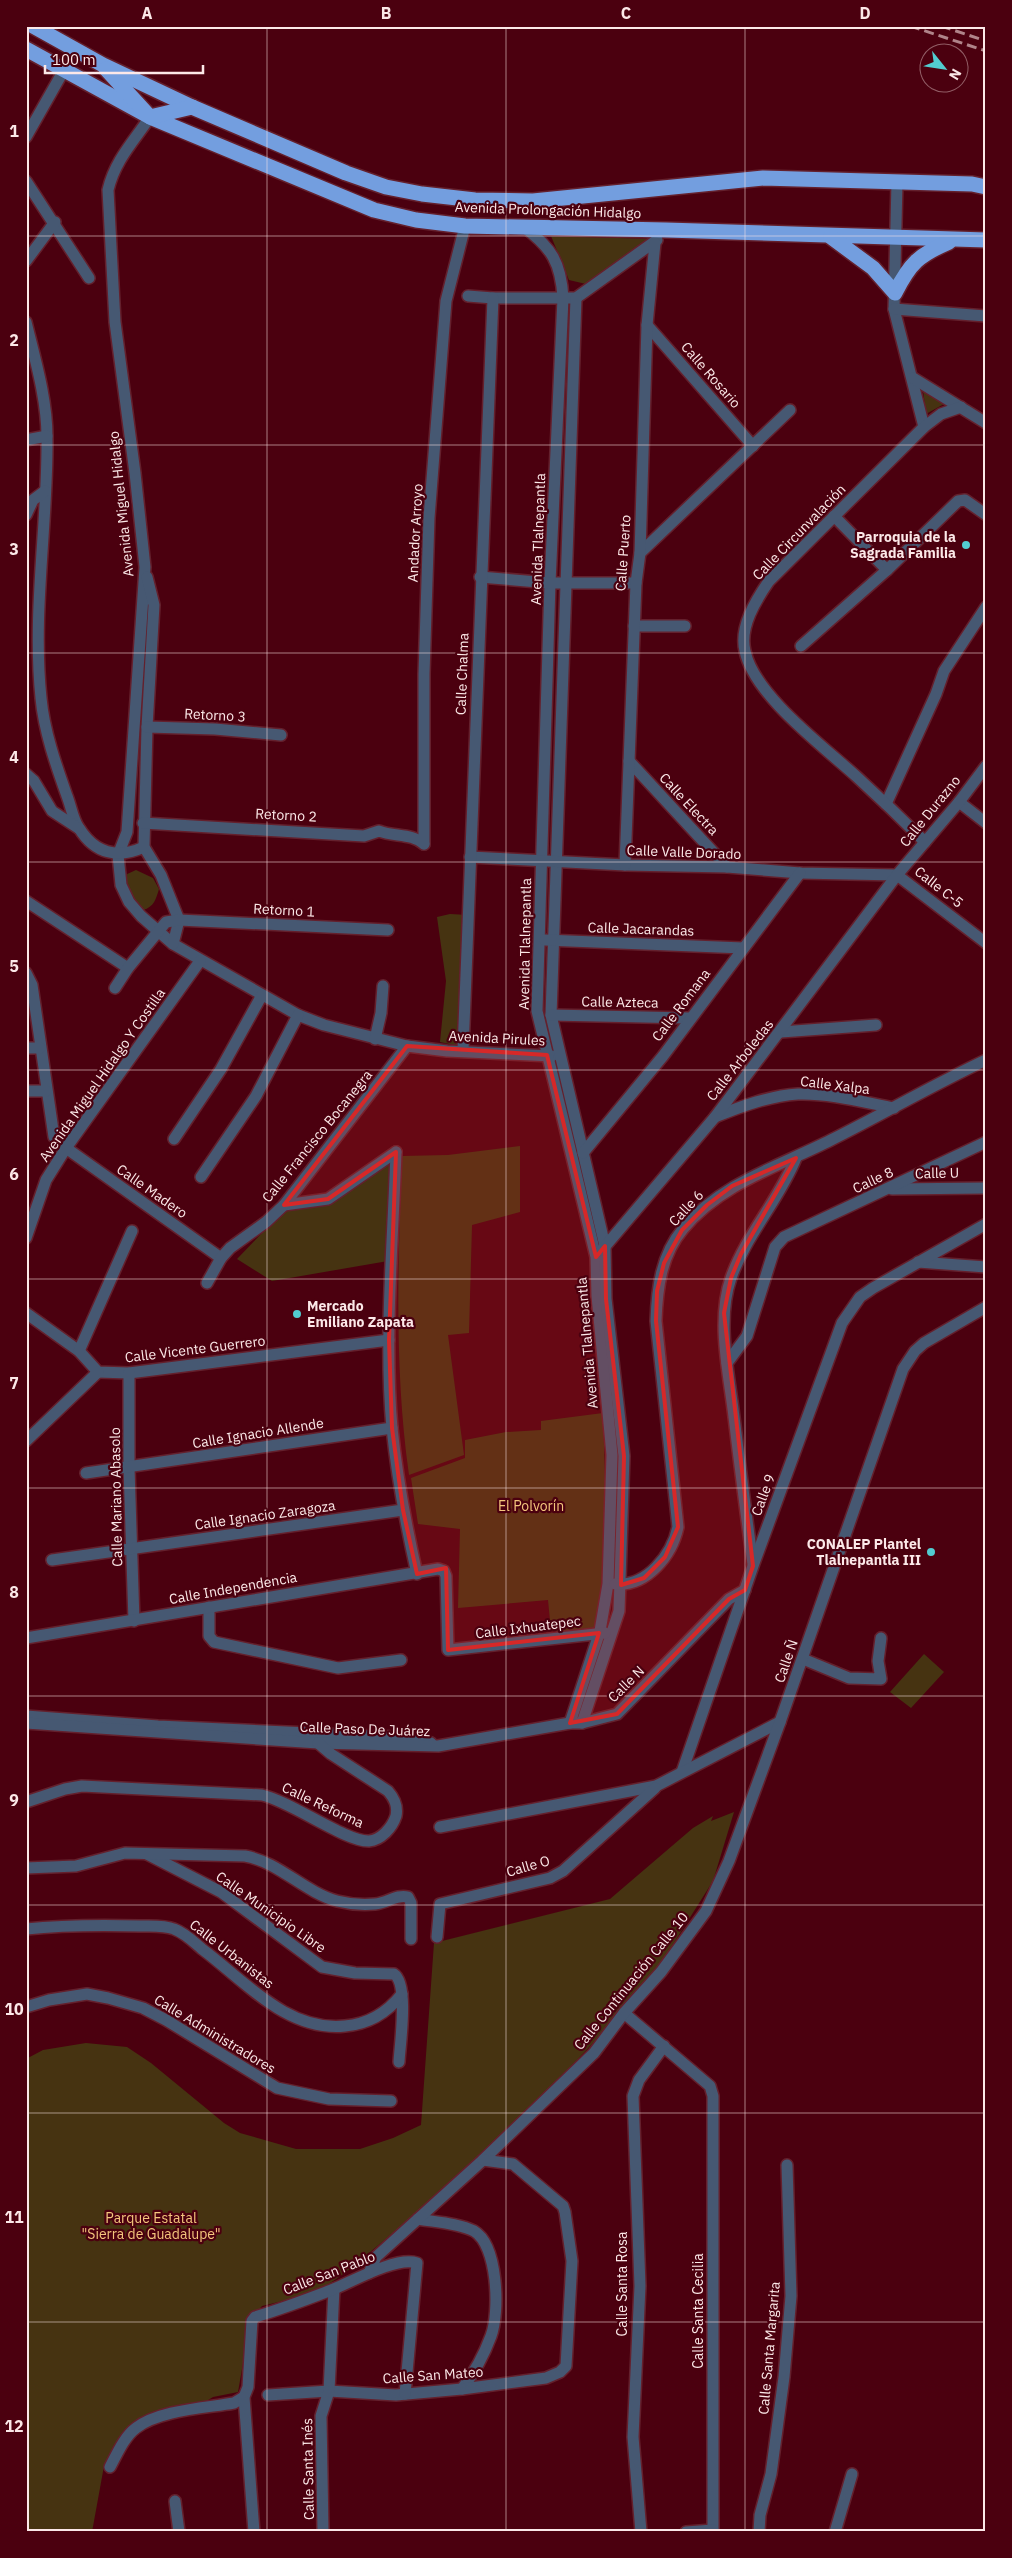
<svg xmlns="http://www.w3.org/2000/svg" width="1012" height="2558" viewBox="0 0 1012 2558" font-family="'IBM Plex Sans',sans-serif">
<rect width="100%" height="100%" fill="#4b000f"/>
<g fill="#463311">
<polygon points="551,236 653,239 586,284 569,280"/>
<polygon points="923,390 944,404 926,414"/>
<path d="M136,870L153,878L159,889C156,899 154,907 143,910C130,901 125,889 125,875Z"/>
<polygon points="450,914 468,915 459,1046 440,1042 446,981 437,917"/>
<path d="M520,1146V1212L472,1225L469,1333L448,1335L464,1455L409,1475C394,1369 398,1262 402,1156L448,1155Z"/>
<polygon points="393,1159 388,1261 272,1281 237,1259 285,1209 331,1201"/>
<polygon points="603,1413 607,1542 600,1631 551,1631 548,1600 458,1608 460,1529 418,1524 411,1478 465,1458 465,1440 506,1432 541,1430 541,1421"/>
<polygon points="924,1654 944,1672 911,1708 890,1692"/>
<polygon points="734,1812 713,1881 648,1984 564,2074 451,2185 346,2272 316,2293 262,2306 245,2328 246,2346 238,2392 213,2397 195,2408 142,2421 104,2466 92,2532 26,2532 26,2059 43,2050 86,2043 127,2047 151,2063 224,2123 240,2133 296,2149 360,2149 393,2138 421,2125 434,1943 610,1899 693,1828 713,1816 711,1821"/>
</g>
<g fill="none" stroke-linecap="round" stroke-linejoin="round">
<g stroke="#64202d" stroke-width="14">
<g id="minor">
<path d="M150,117C134,141 115,160 108,190L115,322L135,473L145,567L127,832L118,855L121,885L129,902L141,916L173,944L298,1015L324,1025L407,1046L447,1051L552,1056"/>
<polyline points="26,137 64,70"/>
<polyline points="26,181 89,278"/>
<polyline points="897,182 894,309 924,427"/>
<path d="M524,227C552,248 561,263 563,298L550,583L537,1011L596,1257L597,1296L612,1455L608,1584L600,1631L570,1723"/>
<polyline points="26,261 55,222"/>
<polyline points="468,296 493,298 576,298 657,240"/>
<polyline points="576,298 551,1015 605,1246 606,1299 624,1456 619,1611 582,1723"/>
<polyline points="894,309 986,316"/>
<path d="M26,322C35,359 47,399 47,437C48,524 32,611 41,698C44,731 56,765 67,796C71,806 73,820 79,828C95,854 118,859 144,847"/>
<polyline points="647,325 753,446"/>
<polyline points="913,378 986,423"/>
<polyline points="26,440 47,436"/>
<polyline points="26,515 33,500 45,491"/>
<polyline points="834,516 887,570"/>
<polyline points="640,553 790,410"/>
<polyline points="147,577 154,605 147,727 144,847 161,875 179,920 173,944"/>
<polyline points="480,577 550,583 636,583"/>
<polyline points="634,626 685,626"/>
<polyline points="801,646 887,570 958,501 965,500 985,514"/>
<polyline points="147,727 215,729 281,735"/>
<polyline points="629,761 727,867"/>
<polyline points="26,774 34,781 52,811 78,828"/>
<polyline points="959,802 986,823"/>
<polyline points="886,804 936,694 944,671 986,607"/>
<path d="M143,823L364,836L379,831C394,837 412,833 424,844"/>
<path d="M925,842C903,820 880,798 857,777C823,746 754,695 745,651C739,627 756,600 769,581L924,427L941,414L961,407"/>
<polyline points="424,844 424,674 429,518 446,301 465,226"/>
<polyline points="470,857 625,865 727,867 800,873 897,875"/>
<polyline points="625,865 636,583 640,553 647,325 655,243"/>
<polyline points="897,875 986,943"/>
<polyline points="26,901 128,968"/>
<polyline points="545,940 743,948"/>
<polyline points="26,973 32,985 54,1137 66,1148 221,1258"/>
<polyline points="115,988 128,968 166,922 179,920 388,930"/>
<polyline points="551,1015 689,1018"/>
<polyline points="781,1032 876,1025"/>
<polyline points="375,1039 381,1013 383,986"/>
<polyline points="26,1048 40,1048"/>
<polyline points="463,1050 493,298"/>
<polyline points="26,1091 46,1091"/>
<path d="M715,1117C742,1106 769,1096 798,1094C829,1093 863,1102 894,1108"/>
<polyline points="174,1139 221,1069 262,995"/>
<path d="M396,1152C393,1244 384,1337 392,1428C397,1477 406,1525 417,1574"/>
<polyline points="583,1153 663,1056 800,873"/>
<polyline points="201,1177 256,1096 298,1015"/>
<polyline points="892,1189 986,1188"/>
<polyline points="284,1205 328,1199 396,1152"/>
<polyline points="26,1238 46,1180 66,1148 200,961"/>
<polyline points="602,1250 715,1117 897,875 959,802 986,766"/>
<polyline points="918,1262 986,1267"/>
<polyline points="207,1283 221,1258 230,1248 266,1222 284,1205 407,1046"/>
<polyline points="26,1313 79,1351 98,1372 129,1373 389,1340"/>
<polyline points="79,1351 132,1231"/>
<polyline points="727,1363 747,1336 775,1247 784,1237 986,1142"/>
<polyline points="129,1373 129,1468 134,1621"/>
<polyline points="26,1441 98,1372"/>
<polyline points="86,1473 392,1428"/>
<polyline points="52,1560 403,1510"/>
<path d="M753,1564C746,1515 740,1466 734,1417C729,1373 716,1321 731,1278C746,1235 779,1200 796,1158"/>
<path d="M615,1584C647,1587 672,1555 678,1527L656,1321C657,1289 661,1255 683,1229C721,1183 780,1166 831,1140C883,1114 933,1085 986,1060"/>
<polyline points="209,1607 209,1636 214,1642 338,1668 401,1660"/>
<polyline points="26,1638 438,1569 444,1571 446,1576 448,1650 605,1633"/>
<polyline points="803,1659 849,1678 881,1679 878,1661 881,1638"/>
<polyline points="26,1716 158,1726 419,1738 431,1743"/>
<polyline points="26,1723 318,1743 438,1746 570,1723 582,1723 617,1714 729,1599 745,1590"/>
<polyline points="682,1772 753,1566 842,1323 860,1297 873,1288 986,1224"/>
<path d="M26,1802L65,1789L82,1786L262,1795C292,1802 346,1842 369,1841C381,1840 392,1828 396,1816C398,1806 395,1799 388,1791L331,1754L318,1743"/>
<polyline points="440,1827 656,1786 780,1722"/>
<path d="M147,1854L221,1892L322,1967L355,1973L394,1974C409,1984 400,2044 399,2062"/>
<path d="M26,1868L76,1866L125,1853L245,1856C279,1862 304,1892 337,1901C349,1904 364,1905 375,1904C387,1903 397,1894 408,1897L411,1903V1939"/>
<path d="M26,1929C64,1925 102,1925 140,1926C151,1926 164,1925 174,1929C185,1933 194,1942 202,1949C245,1981 287,2032 345,2026C369,2024 387,2013 402,1994"/>
<polyline points="437,1937 440,1904 550,1878 563,1871 655,1788"/>
<polyline points="26,2007 49,2000 87,1994 108,1998 143,2008 166,2020 277,2088 329,2099 391,2101"/>
<polyline points="624,2013 710,2086 713,2096 713,2532"/>
<path d="M418,2219C435,2222 458,2223 474,2231C498,2245 500,2312 491,2336C484,2355 474,2373 462,2389"/>
<polyline points="369,2273 376,2257 483,2160 594,2053 624,2013 661,1972 706,1911 729,1861 780,1722 903,1369 915,1351 924,1343 986,1307"/>
<polyline points="268,2395 329,2391 396,2395 462,2389 546,2378 560,2372 566,2366 572,2261 565,2212 563,2206 513,2164 483,2160"/>
<path d="M110,2467C117,2454 124,2437 136,2428C159,2410 206,2408 234,2403L244,2397"/>
<polyline points="175,2501 179,2532"/>
<polyline points="323,2531 321,2416 329,2391 334,2289"/>
<path d="M254,2532L244,2397L248,2387L252,2321L255,2317C281,2309 308,2299 334,2289C353,2281 397,2256 417,2263L405,2394"/>
<polyline points="641,2532 633,2437 640,2286 633,2096 639,2080 664,2046"/>
<polyline points="686,2532 713,2530"/>
<polyline points="759,2532 760,2515 771,2474 784,2377 791,2296 787,2165"/>
<polyline points="835,2532 852,2474"/>
</g>
</g>
<g stroke="#64202d" stroke-width="18">
<g id="highway">
<polyline points="33,26 103,65 192,107 346,173 386,187 422,194 475,200 533,201 763,178 972,184 986,187"/>
<polyline points="26,49 150,117 374,210 416,220 465,226 666,230 986,240"/>
<polyline points="106,69 150,117 192,107"/>
<path d="M831,237L873,268L895,293C910,263 919,255 949,242"/>
</g>
</g>
<use href="#minor" stroke="#465872" stroke-width="11"/>
<use href="#highway" stroke="#739edf" stroke-width="15"/>
<g stroke="#b0848a" stroke-width="3" stroke-dasharray="10 5" stroke-linecap="butt">
<polyline points="910,26 986,51"/>
<polyline points="941,26 986,41"/>
</g>
</g>
<path fill="#d62828" fill-opacity="0.2" stroke="#d62828" stroke-width="4" stroke-linejoin="round" d="M407,1046L547,1055L596,1257L605,1246L606,1299L624,1456L621,1585L644,1578L665,1557L678,1527L656,1321L657,1291L664,1263L682,1230L707,1205L732,1186L796,1158L741,1254L731,1278L724,1313L753,1566L745,1590L729,1599L617,1714L570,1723L599,1633L448,1650L446,1568L417,1574L403,1510L392,1428L389,1340L396,1152L328,1199L284,1205Z"/>
<path fill="none" stroke="#fce8e8" stroke-width="1" stroke-opacity="0.55" d="M267,26V2532M506,26V2532M745,26V2532M26,236H986M26,445H986M26,653H986M26,862H986M26,1070H986M26,1279H986M26,1488H986M26,1696H986M26,1905H986M26,2113H986M26,2322H986"/>
<g fill="#52ccd0" stroke="#4b000f" stroke-width="2">
<circle cx="966" cy="545" r="5"/>
<circle cx="297" cy="1314" r="5"/>
<circle cx="931" cy="1552" r="5"/>
</g>
<g text-anchor="middle" dominant-baseline="central" stroke-width="4.5" stroke-linejoin="round" paint-order="stroke">
<g font-size="14" fill="#fce8e8" stroke="#4b000f">
<text transform="translate(548 210) rotate(2)">Avenida Prolongación Hidalgo</text>
<text transform="translate(711 375) rotate(49)">Calle Rosario</text>
<text transform="translate(121 504) rotate(-96)">Avenida Miguel Hidalgo</text>
<text transform="translate(799 532) rotate(-46)">Calle Circunvalación</text>
<text transform="translate(415 533) rotate(-87)">Andador Arroyo</text>
<text transform="translate(538 539) rotate(-88)">Avenida Tlalnepantla</text>
<text transform="translate(623 553) rotate(-86)">Calle Puerto</text>
<text transform="translate(462 674) rotate(-88)">Calle Chalma</text>
<text transform="translate(215 715) rotate(3)">Retorno 3</text>
<text transform="translate(689 804) rotate(47)">Calle Electra</text>
<text transform="translate(930 811) rotate(-51)">Calle Durazno</text>
<text transform="translate(286 815) rotate(3)">Retorno 2</text>
<text transform="translate(684 852) rotate(2)">Calle Valle Dorado</text>
<text transform="translate(939 887) rotate(38)">Calle C-5</text>
<text transform="translate(284 910) rotate(3)">Retorno 1</text>
<text transform="translate(641 929) rotate(2)">Calle Jacarandas</text>
<text transform="translate(525 944) rotate(-89)">Avenida Tlalnepantla</text>
<text transform="translate(620 1002) rotate(1)">Calle Azteca</text>
<text transform="translate(681 1005) rotate(-53)">Calle Romana</text>
<text transform="translate(497 1038) rotate(3)">Avenida Pirules</text>
<text transform="translate(740 1060) rotate(-52)">Calle Arboledas</text>
<text transform="translate(102 1075) rotate(-55)">Avenida Miguel Hidalgo Y Costilla</text>
<text transform="translate(835 1085) rotate(7)">Calle Xalpa</text>
<text transform="translate(317 1136) rotate(-51)">Calle Francisco Bocanegra</text>
<text transform="translate(937 1173) rotate(-1)">Calle U</text>
<text transform="translate(873 1180) rotate(-25)">Calle 8</text>
<text transform="translate(152 1191) rotate(35)">Calle Madero</text>
<text transform="translate(686 1208) rotate(-47)">Calle 6</text>
<text transform="translate(587 1343) rotate(-95)">Avenida Tlalnepantla</text>
<text transform="translate(195 1349) rotate(-7)">Calle Vicente Guerrero</text>
<text transform="translate(258 1433) rotate(-9)">Calle Ignacio Allende</text>
<text transform="translate(763 1495) rotate(-70)">Calle 9</text>
<text transform="translate(116 1497) rotate(-91)">Calle Mariano Abasolo</text>
<text transform="translate(265 1515) rotate(-8)">Calle Ignacio Zaragoza</text>
<text transform="translate(233 1588) rotate(-10)">Calle Independencia</text>
<text transform="translate(528 1627) rotate(-7)">Calle Ixhuatepec</text>
<text transform="translate(786 1661) rotate(-71)">Calle Ñ</text>
<text transform="translate(626 1684) rotate(-45)">Calle N</text>
<text transform="translate(365 1729) rotate(2)">Calle Paso De Juárez</text>
<text transform="translate(323 1805) rotate(25)">Calle Reforma</text>
<text transform="translate(528 1866) rotate(-16)">Calle O</text>
<text transform="translate(271 1912) rotate(35)">Calle Municipio Libre</text>
<text transform="translate(232 1954) rotate(38)">Calle Urbanistas</text>
<text transform="translate(631 1981) rotate(-51)">Calle Continuación Calle 10</text>
<text transform="translate(215 2034) rotate(31)">Calle Administradores</text>
<text transform="translate(329 2273) rotate(-21)">Calle San Pablo</text>
<text transform="translate(622 2284) rotate(-90)">Calle Santa Rosa</text>
<text transform="translate(698 2311) rotate(-90)">Calle Santa Cecilia</text>
<text transform="translate(769 2348) rotate(-85)">Calle Santa Margarita</text>
<text transform="translate(433 2375) rotate(-4)">Calle San Mateo</text>
<text transform="translate(308 2469) rotate(-91)">Calle Santa Inés</text>
</g>
<g font-size="14" font-weight="bold" fill="#fce8e8" stroke="#4b000f" text-anchor="end">
<text x="956" y="537">Parroquia de la<tspan x="956" dy="16">Sagrada Familia</tspan></text>
<text x="307" y="1306" text-anchor="start">Mercado<tspan x="307" dy="16">Emiliano Zapata</tspan></text>
<text x="921" y="1544">CONALEP Plantel<tspan x="921" dy="16">Tlalnepantla III</tspan></text>
</g>
<g font-size="14" fill="#f4c67d" stroke="#4b000f">
<text x="531" y="1506">El Polvorín</text>
<text x="151" y="2218">Parque Estatal<tspan x="151" dy="16">"Sierra de Guadalupe"</tspan></text>
</g>
</g>
<rect width="1012" height="2558" fill="none" stroke="#4b000f" stroke-width="55"/>
<g transform="translate(944 68) rotate(120)"><circle r="24" fill="#4b000f" stroke="#925d66"/>
<path d="M0-4L9 19L0 12L-9 19Z" fill="#52ccd0"/>
<text y="-8" font-size="14" font-weight="bold" text-anchor="middle" fill="#fce8e8">N</text>
</g>
<path d="M45 65v8h158v-8" fill="none" stroke="#fce8e8" stroke-width="2.5"/>
<text x="52" y="65" font-size="15" fill="#fce8e8" stroke="#4b000f" stroke-width="4" paint-order="stroke">100 m</text>
<rect x="28" y="28" width="956" height="2502" fill="none" stroke="#fce8e8" stroke-width="2"/>
<g font-size="16" text-anchor="middle" font-weight="bold" fill="#fce8e8">
<text x="147" y="19">A</text>
<text x="386" y="19">B</text>
<text x="626" y="19">C</text>
<text x="865" y="19">D</text>
<text x="14" y="137">1</text>
<text x="14" y="346">2</text>
<text x="14" y="555">3</text>
<text x="14" y="763">4</text>
<text x="14" y="972">5</text>
<text x="14" y="1180">6</text>
<text x="14" y="1389">7</text>
<text x="14" y="1598">8</text>
<text x="14" y="1806">9</text>
<text x="14" y="2015">10</text>
<text x="14" y="2223">11</text>
<text x="14" y="2432">12</text>
</g>
</svg>
